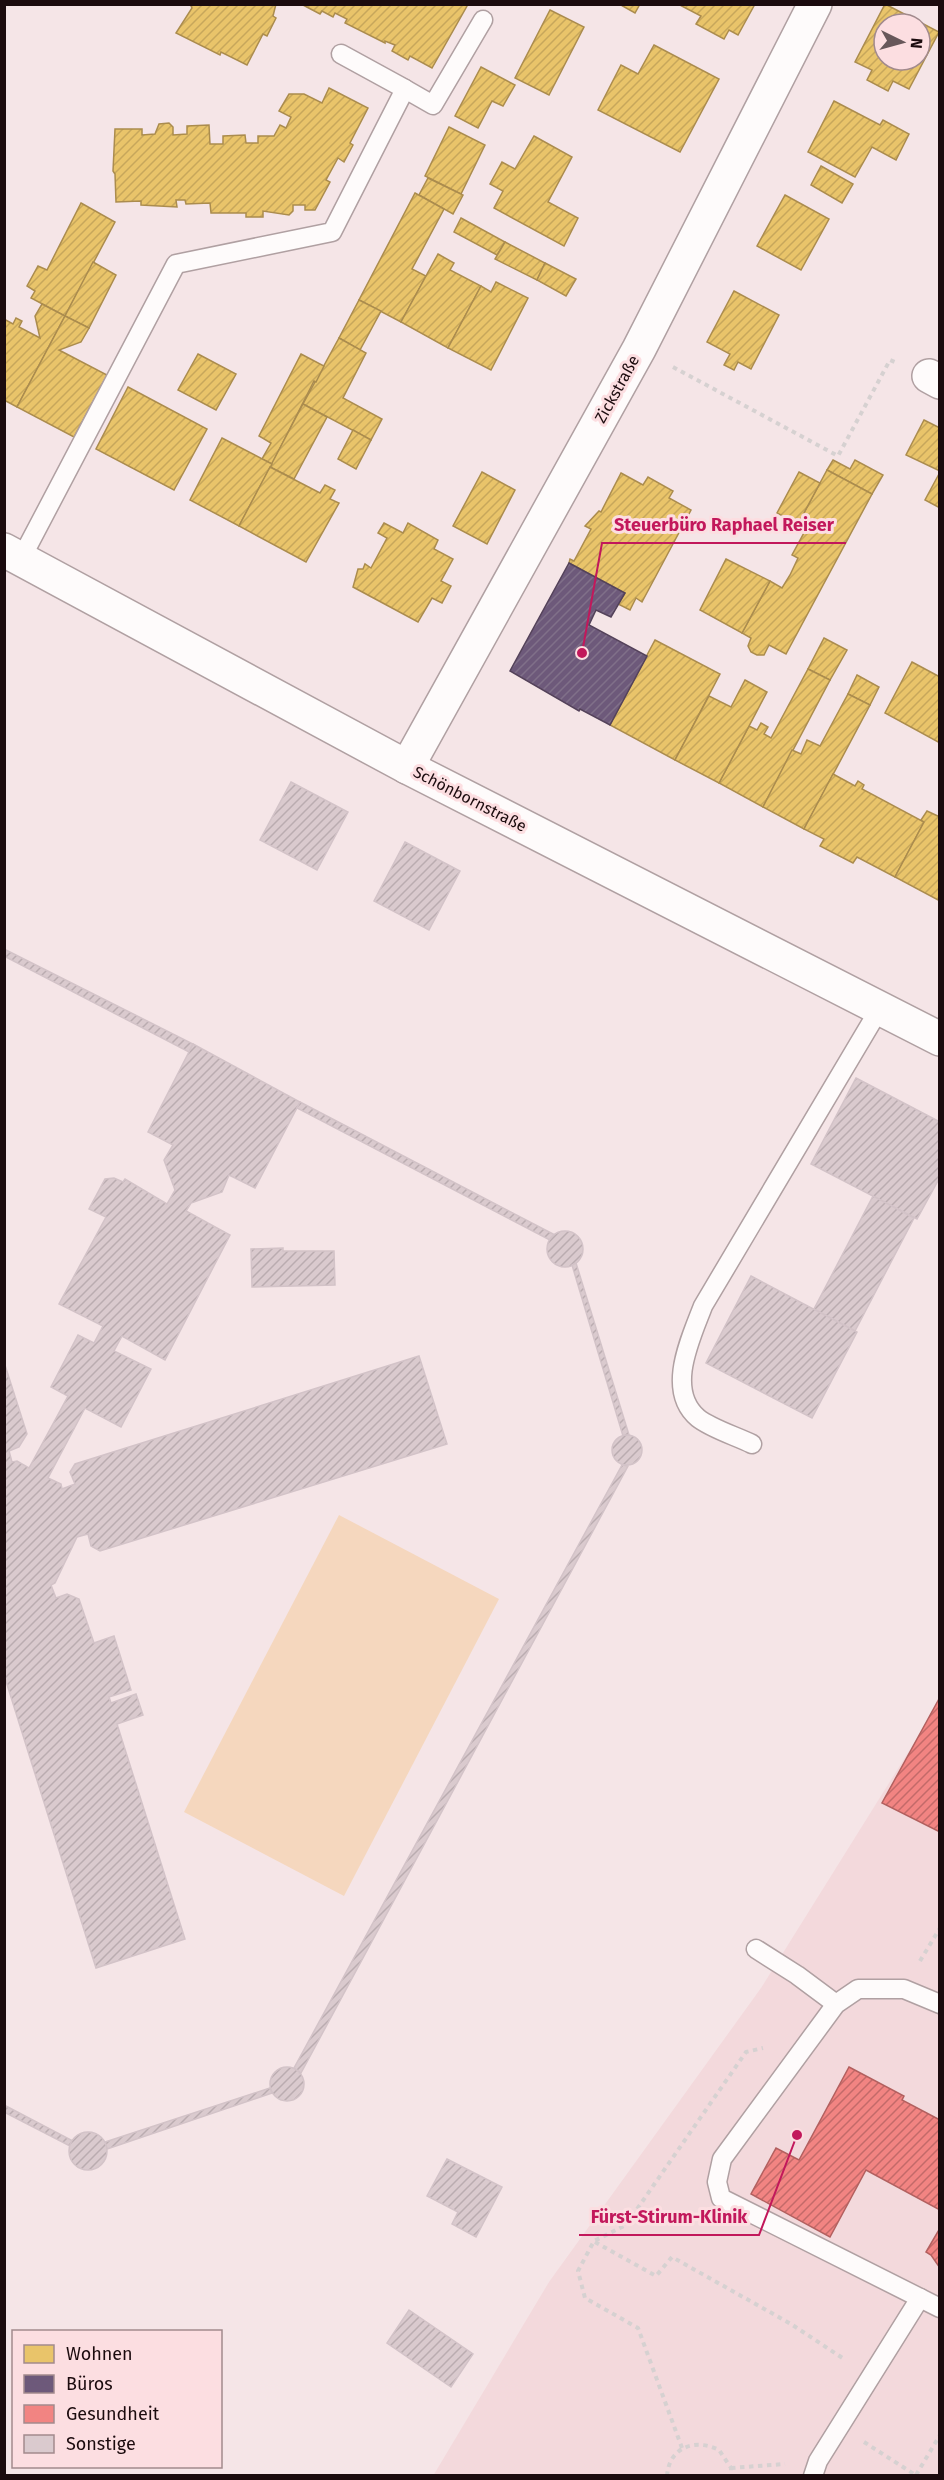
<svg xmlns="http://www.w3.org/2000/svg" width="944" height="2480" viewBox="0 0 944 2480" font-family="'Fira Sans',sans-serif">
<defs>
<pattern id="homes-hatch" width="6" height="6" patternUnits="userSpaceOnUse" patternTransform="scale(1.5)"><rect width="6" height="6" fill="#e9c46a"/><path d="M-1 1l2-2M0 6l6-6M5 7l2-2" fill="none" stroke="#c7a75b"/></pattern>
<pattern id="offices-hatch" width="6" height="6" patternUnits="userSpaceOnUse" patternTransform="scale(1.5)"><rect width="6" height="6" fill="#6d597a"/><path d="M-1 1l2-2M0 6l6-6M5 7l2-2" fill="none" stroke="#807089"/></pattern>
<pattern id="health-hatch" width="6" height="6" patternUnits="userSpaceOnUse" patternTransform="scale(1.5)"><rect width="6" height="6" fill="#f28482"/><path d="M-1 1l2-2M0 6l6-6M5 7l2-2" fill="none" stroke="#c36a69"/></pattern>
<pattern id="building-hatch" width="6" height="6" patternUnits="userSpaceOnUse" patternTransform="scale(1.5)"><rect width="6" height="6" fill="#dacace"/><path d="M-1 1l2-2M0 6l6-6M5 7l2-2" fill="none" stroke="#baacb0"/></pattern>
</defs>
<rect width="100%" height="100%" fill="#f5e5e7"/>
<polygon fill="#f3d9dc" points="939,1703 939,2475 433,2476 549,2282 761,1988"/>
<polygon fill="#f5d7be" points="339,1515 499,1599 344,1896 184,1812"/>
<g fill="url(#homes-hatch)" stroke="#ab8c4e" stroke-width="1.5" fill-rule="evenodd">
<polygon points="190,4 276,4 273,16 276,18 267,36 263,34 247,65 221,52 220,55 176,33 192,8"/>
<polygon points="619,4 640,4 635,13"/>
<polygon points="678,4 755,4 738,35 729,30 724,39 696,24 701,16"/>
<path d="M885,4L939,32L909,89L893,81L888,91L867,80L872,70L855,62ZM884,24H920V60H884Z"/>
<polygon points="303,5 467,4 467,6 432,68 410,56 408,60 392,51 395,45 385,41 385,43 345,23 347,19 335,13 333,17 322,11 320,14"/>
<polygon points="550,10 584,27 549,95 515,78"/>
<polygon points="654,45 719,79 680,152 598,110 621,65 638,74"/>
<polygon points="481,67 515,85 503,106 492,101 478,128 455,116"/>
<polygon points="329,88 368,108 350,143 353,145 344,162 338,158 326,180 330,182 315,210 305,210 305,205 293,205 293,211 289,215 263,211 263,217 246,217 246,213 211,213 210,203 186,204 185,200 176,200 177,207 141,205 141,201 116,202 115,174 113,171 115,129 142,129 142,135 155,134 159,124 169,123 173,127 173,135 187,134 187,126 209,125 210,144 223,144 223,136 245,135 246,143 258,143 258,136 274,136 280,125 286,128 291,117 279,111 289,94 304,94 322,103"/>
<polygon points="834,101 880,125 883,120 909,134 896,160 872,147 855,177 808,152"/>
<polygon points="449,127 485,145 461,194 425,176"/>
<polygon points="534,136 572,157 548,202 578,218 564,246 494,208 503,191 490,184 502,162 515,169"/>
<polygon points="821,166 853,184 842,203 811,185"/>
<polygon points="428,178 463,195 453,214 419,195"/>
<polygon points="415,193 444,209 412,269 426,276 401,322 359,300"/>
<polygon points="785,195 829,219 801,270 757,246"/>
<polygon points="81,203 115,222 65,316 31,298 35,291 27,286 38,266 47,270"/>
<polygon points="461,218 505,242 497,255 454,232"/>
<polygon points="505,242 545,263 537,280 495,259"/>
<polygon points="438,254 454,263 450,270 481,286 448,348 401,322"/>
<polygon points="93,262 116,275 89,328 65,316"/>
<polygon points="545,263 576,279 566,296 537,280"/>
<polygon points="496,282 528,298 491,370 448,348 481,286 491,292"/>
<polygon points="734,291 779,315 751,369 738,362 734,370 724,365 730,354 707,342"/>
<polygon points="359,300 381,311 360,350 339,338"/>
<polygon points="42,304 65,316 17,407 4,400 4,319 13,324 16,318 22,321 19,327 40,338 35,316"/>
<polygon points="65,316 89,328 81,342 59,350 107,375 74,437 17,407"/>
<polygon points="339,338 366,353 343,398 382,419 371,440 303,404"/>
<polygon points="198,354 236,374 216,410 178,390"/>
<polygon points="301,354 324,366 316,382 314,381 272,464 262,459 271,443 259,436"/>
<polygon points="128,387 207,429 174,490 96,449"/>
<polygon points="303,404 327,417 294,479 270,467"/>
<polygon points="924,420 940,428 940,471 906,455"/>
<polygon points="353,430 371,440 356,469 338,459"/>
<polygon points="222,438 272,464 239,526 190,500"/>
<polygon points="833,460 850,469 855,460 883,475 872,494 827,470"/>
<polygon points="270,467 320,493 325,485 335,490 330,499 339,503 306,562 239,526"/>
<polygon points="827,470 872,494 786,654 769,645 764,655 757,655 751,652 748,646 751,638 742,633 770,581 782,588 790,575 798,558 792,555 806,529 798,524"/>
<polygon points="482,472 515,490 487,544 453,526"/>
<polygon points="799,472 820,483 798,524 777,513"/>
<polygon points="940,472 940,508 925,500"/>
<polygon points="621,473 643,485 648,477 673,491 669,498 691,510 642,602 636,598 630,610 618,604 625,593 569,563 570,559 574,561 591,529 585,526 599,511 601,512"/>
<polygon points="384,523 403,533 408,523 438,540 434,549 453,559 441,581 451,586 442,603 432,598 418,622 353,587 358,569 363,569 365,564 371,568 387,538 378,533"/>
<polygon points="726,559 770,581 742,633 700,610"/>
<polygon points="824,638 847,650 830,680 808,669"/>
<polygon points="655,640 720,674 675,760 610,725"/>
<polygon points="912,662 940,677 940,743 885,713"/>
<polygon points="808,669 830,680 763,807 719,783 749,726 757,730 761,723 768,727 764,734 771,738"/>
<polygon points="857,675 879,687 870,705 848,694"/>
<polygon points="745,680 767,692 719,783 675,760 709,696 731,707"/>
<polygon points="848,694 870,705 804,829 763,807 792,750 801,754 807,740 820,746"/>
<polygon points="833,774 855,786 858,781 864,785 862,789 924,822 895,877 857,857 853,863 820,846 824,839 804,829"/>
<polygon points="927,811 940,817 940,901 895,877 924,822 921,820"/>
</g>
<polygon fill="url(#offices-hatch)" stroke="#54425a" stroke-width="1.5" points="569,563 625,593 611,617 596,610 589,625 647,656 610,725 580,709 579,711 510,671"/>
<g fill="url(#health-hatch)" stroke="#b2605f" stroke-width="1.5">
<polygon points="940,1697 940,1832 882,1803"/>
<polygon points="849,2067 904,2096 902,2100 940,2120 940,2210 866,2170 830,2237 751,2194 776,2148 799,2160"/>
<polygon points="940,2228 940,2268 931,2255 926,2252"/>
</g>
<g fill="url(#building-hatch)" stroke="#d3c3c8" stroke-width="1.5">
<polygon points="291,782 348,812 317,870 260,840"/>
<polygon points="405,842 460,871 429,930 374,901"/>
<polygon points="4,949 193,1044 189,1052 4,956"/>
<polygon points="193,1044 300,1102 255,1188 229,1175 222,1192 191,1203 186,1211 230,1235 165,1360 122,1336 114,1351 151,1369 121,1427 85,1408 48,1478 61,1484 62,1489 75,1484 70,1472 75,1464 419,1356 447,1444 100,1551 91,1546 88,1534 77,1537 55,1583 51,1585 56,1598 67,1594 79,1599 94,1643 114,1636 131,1690 109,1697 111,1703 136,1694 143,1715 117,1724 185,1939 96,1968 4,1675 4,1612 7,1611 4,1604 4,1362 27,1434 19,1447 9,1451 12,1462 17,1461 29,1468 68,1396 51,1387 78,1335 94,1343 103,1326 59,1304 106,1217 89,1209 105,1179 114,1178 123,1182 125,1179 167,1204 175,1190 164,1160 173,1145 148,1132"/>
<polygon points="856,1078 940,1122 940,1177 917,1219 811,1164"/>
<polygon points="300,1102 555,1235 550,1240 297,1108"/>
<polygon points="873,1196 914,1218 855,1331 814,1309"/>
<circle cx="565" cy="1249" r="18"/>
<polygon points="283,1248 283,1251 334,1251 335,1285 252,1287 251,1249"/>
<polygon points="576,1263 629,1435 623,1436 572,1265"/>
<polygon points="751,1276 857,1332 812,1418 706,1363"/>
<circle cx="627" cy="1450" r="15"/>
<polygon points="622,1465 628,1466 301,2073 294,2068"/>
<circle cx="287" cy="2084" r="17"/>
<polygon points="270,2088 272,2093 107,2149 105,2142"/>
<polygon points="4,2105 73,2141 70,2146 4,2112"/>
<circle cx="88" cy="2151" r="19"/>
<polygon points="447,2159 502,2187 476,2237 452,2224 458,2212 427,2196"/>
<polygon points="409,2310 473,2354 451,2387 387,2343"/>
</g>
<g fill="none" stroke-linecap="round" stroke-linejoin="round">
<g stroke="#b0a0a2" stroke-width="21">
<g id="lane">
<polyline points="341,54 405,89"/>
<polyline points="21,559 176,264 332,232 405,89 433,105 483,20"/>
<path d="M752,1444C736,1436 712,1429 698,1418C665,1390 691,1338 703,1306L880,1008"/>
<polyline points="756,1949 797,1975 836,2004"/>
<polyline points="940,2004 904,1989 858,1989 836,2004 722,2159 717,2182 721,2198 940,2308"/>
<polyline points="813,2476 818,2461 920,2298"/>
</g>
</g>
<g stroke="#b0a0a2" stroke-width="36">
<g id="street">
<polyline points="929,376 940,382"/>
<polyline points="407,767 639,349 815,4"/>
</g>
</g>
<g stroke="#b0a0a2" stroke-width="36">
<polyline id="secondary" points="4,550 407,767 940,1039"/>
</g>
<g stroke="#d6d1d1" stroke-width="4" stroke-dasharray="4.5 4.5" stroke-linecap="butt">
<polyline points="673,367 838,456 890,360 895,362"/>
<polyline points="920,1961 940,1928"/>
<polyline points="595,2242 656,2276 672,2257 791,2324 844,2359"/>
<polyline points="864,2442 917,2476"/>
<polyline points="682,2448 638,2328 585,2298 578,2271 594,2241 626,2225 746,2052 763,2048"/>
<polyline points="731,2468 785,2464"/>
<polyline points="916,2475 940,2435"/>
<path d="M667,2476C669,2447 695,2438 719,2450L731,2468V2476"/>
</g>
<use href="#lane" stroke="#fefbfb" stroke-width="18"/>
<use href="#street" stroke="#fefbfb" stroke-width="33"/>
<use href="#secondary" stroke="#fefbfb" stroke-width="33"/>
</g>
<g text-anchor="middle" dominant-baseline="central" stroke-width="6" stroke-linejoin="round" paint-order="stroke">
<g font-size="16" fill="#1b0b0e" stroke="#fcdee1">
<text transform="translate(617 389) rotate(-61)">Zickstraße</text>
<text transform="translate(470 799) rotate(27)">Schönbornstraße</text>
</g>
</g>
<path fill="none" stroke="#c2185b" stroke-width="2" d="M582 653L602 543H846M797 2135L759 2235H579"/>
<g fill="#c2185b" stroke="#fcdee1" stroke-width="2">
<circle cx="582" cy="653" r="6"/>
<circle cx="797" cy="2135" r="6"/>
</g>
<g font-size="18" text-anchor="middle" font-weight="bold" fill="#c2185b" stroke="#fcdee1" stroke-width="6" stroke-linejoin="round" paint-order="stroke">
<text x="724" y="531">Steuerbüro Raphael Reiser</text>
<text x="669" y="2223">Fürst-Stirum-Klinik</text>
</g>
<rect width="944" height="2480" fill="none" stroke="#1b0b0e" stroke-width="12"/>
<rect x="12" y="2330" width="210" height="138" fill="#fcdee1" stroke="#a28a8d" stroke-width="1.5"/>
<rect x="24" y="2345" width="30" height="18" fill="#e9c46a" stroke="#a28a8d" stroke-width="1.5"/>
<text x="66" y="2360" font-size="18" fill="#1b0b0e">Wohnen</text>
<rect x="24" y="2375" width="30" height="18" fill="#6d597a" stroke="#a28a8d" stroke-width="1.5"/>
<text x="66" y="2390" font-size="18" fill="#1b0b0e">Büros</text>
<rect x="24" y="2405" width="30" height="18" fill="#f28482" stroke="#a28a8d" stroke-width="1.5"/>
<text x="66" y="2420" font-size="18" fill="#1b0b0e">Gesundheit</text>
<rect x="24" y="2435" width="30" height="18" fill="#dacace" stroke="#a28a8d" stroke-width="1.5"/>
<text x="66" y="2450" font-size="18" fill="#1b0b0e">Sonstige</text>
<g transform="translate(902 42) rotate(95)"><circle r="28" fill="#fcdee1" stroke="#a28a8d" stroke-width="1.5"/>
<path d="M0-4.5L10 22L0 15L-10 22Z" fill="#67575a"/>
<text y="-9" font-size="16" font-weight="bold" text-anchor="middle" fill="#1b0b0e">N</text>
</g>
</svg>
